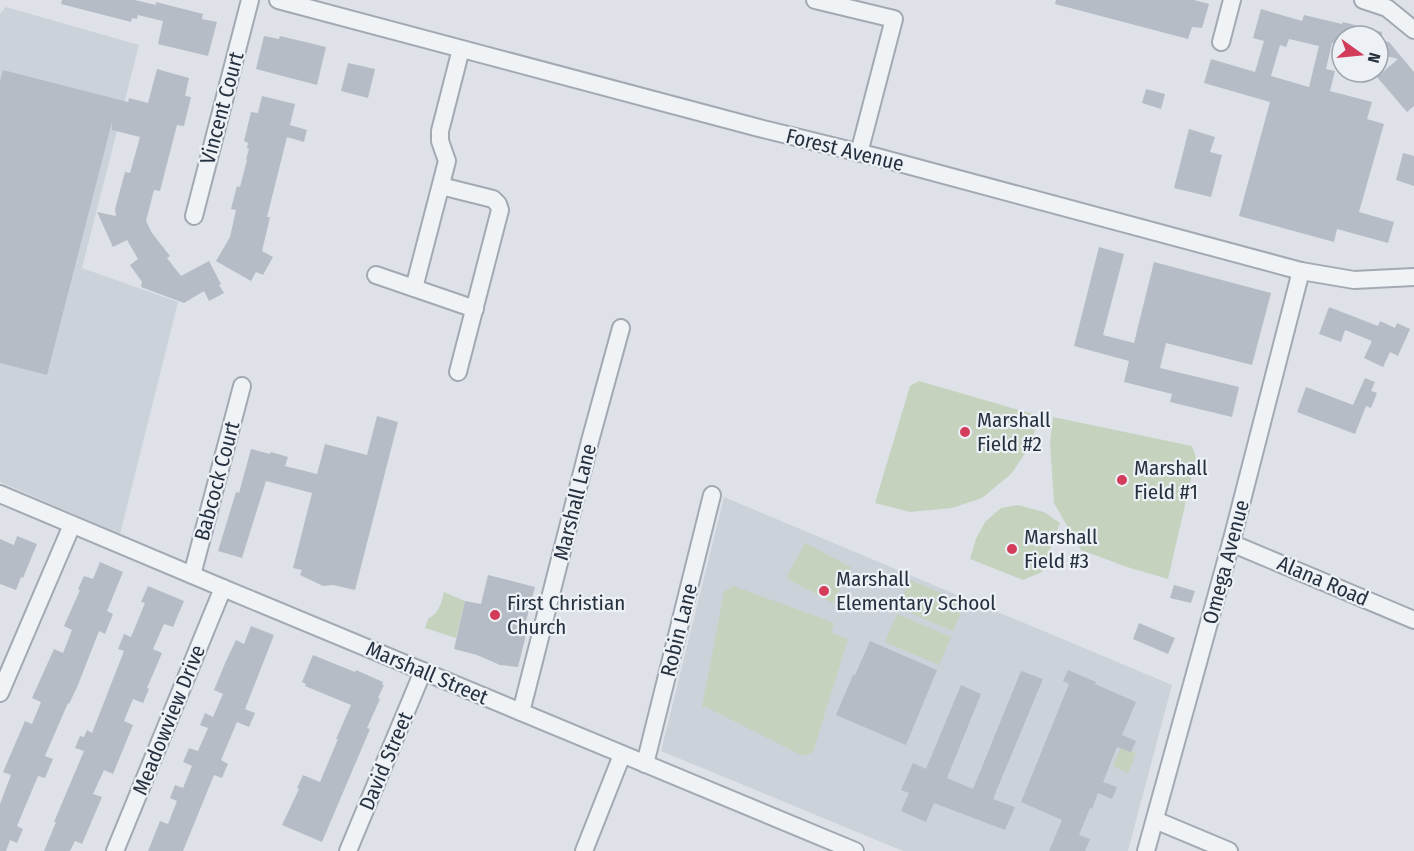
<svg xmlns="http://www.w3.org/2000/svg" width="1414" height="851" viewBox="0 0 1414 851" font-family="'Fira Sans Condensed',sans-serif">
<rect width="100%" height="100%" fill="#dee2e8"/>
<g fill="#ccd2da">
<polygon points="6,7 139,45 82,268 178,302 120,534 0,482 0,14"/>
<polygon points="724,497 1172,685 1128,851 903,851 661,751"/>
</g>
<g fill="#c5d2be">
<polygon points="919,381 1040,416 1029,448 1011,474 982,498 952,508 910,512 875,503 910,386"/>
<polygon points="1053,417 1192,446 1196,457 1168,579 1127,567 1081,550 1054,503 1050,443"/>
<polygon points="1018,505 1044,512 1060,523 1042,572 1023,580 970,559 976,539 985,522 1001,508"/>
<polygon points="805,543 851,567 833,603 786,578"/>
<polygon points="910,580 965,603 953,631 898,608"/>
<polygon points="733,586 834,623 831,633 848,639 813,752 803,756 708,708 702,707 724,592"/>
<path d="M444,592L465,601L456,638L425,628L428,619C439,613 441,604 444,592Z"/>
<polygon points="897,614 951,637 939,665 885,642"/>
<polygon points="1121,747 1136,753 1128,773 1113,766"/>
</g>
<g fill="#b5bcc5" fill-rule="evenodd">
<polygon points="62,0 135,0 156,5 156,2 203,14 202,19 217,22 208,56 158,44 163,21 138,15 137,19 132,18 131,22 61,4"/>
<polygon points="1056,0 1194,0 1209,4 1202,28 1192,27 1188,39 1055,4"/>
<path d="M1261,9L1302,21L1304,15L1342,24L1343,22L1382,32V36H1342V45L1332,43L1326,69L1335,71L1330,91L1372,102L1367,119L1384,124L1359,212L1394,222L1388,243L1337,229L1334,242L1239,216L1270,102L1204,83L1211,59L1255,72L1264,41L1253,38ZM1289,39L1319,46L1309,87L1271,76L1280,45L1286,47Z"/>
<polygon points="264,36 279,39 280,36 326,47 317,85 256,69"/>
<polygon points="1378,40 1389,42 1414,72 1414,106 1407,112 1377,77 1398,59 1378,54"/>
<polygon points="348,63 375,69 368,98 341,91"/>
<polygon points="157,69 189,78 185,96 191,97 184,126 177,125 160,191 154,190 146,221 152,233 170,256 167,258 181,276 209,261 221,284 219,285 224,293 209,301 204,291 184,303 141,287 142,282 130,265 138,259 127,240 113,247 97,212 116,216 115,209 125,172 130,173 140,137 112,130 112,122 47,375 0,363 0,81 3,70 128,102 129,98 148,103"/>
<polygon points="1146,89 1165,94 1161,109 1142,103"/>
<polygon points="262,96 295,104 290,125 307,130 304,142 287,137 267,217 270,217 262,251 273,257 263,275 256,272 251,281 216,261 230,237 236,210 231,209 237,186 240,187 247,160 246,159 249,149 247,148 248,143 244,141 251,112 258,113"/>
<polygon points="1189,129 1215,137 1210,152 1222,155 1211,197 1174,188"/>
<polygon points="1403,153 1414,156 1414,186 1396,180"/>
<polygon points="1099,247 1124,254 1103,335 1134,343 1154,262 1271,293 1252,365 1166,343 1160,368 1239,387 1232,417 1170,402 1172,394 1124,382 1129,361 1074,346"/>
<polygon points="1329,307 1378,326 1380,321 1395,328 1397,323 1410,329 1398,356 1390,352 1383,367 1364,358 1372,341 1345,330 1341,342 1319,334"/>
<polygon points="1365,378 1375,382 1371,391 1377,393 1371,408 1366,406 1355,434 1297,412 1306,387 1353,405"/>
<polygon points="377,416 398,422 355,590 333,585 323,586 300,575 302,570 293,568 312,493 266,481 242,558 218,551 236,492 239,493 251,449 270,454 271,452 288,457 285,466 317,474 325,444 367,455"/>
<polygon points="17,536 37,544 23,578 21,577 16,590 0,584 0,539 14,545"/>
<polygon points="100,562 123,572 107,611 113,614 105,634 99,631 78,685 69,704 68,703 45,756 53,759 45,778 38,776 17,826 23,829 17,843 10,840 6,851 0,851 0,804 11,775 3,772 25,721 32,724 41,702 32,698 54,649 63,653 72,630 64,626 80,590 78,589 84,576 93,579"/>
<polygon points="488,575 535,587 525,625 528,627 518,667 500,665 477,655 454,649 465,601 481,604"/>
<polygon points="1174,585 1195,591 1191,603 1170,598"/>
<polygon points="148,586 184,601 173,627 164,624 153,649 162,653 147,688 149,689 143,703 133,699 124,721 133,725 113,774 104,770 93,794 102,797 82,844 75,841 70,851 44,851 56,822 54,822 84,751 75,748 80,736 84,737 87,730 92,733 124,651 118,649 124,634 131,637 145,603 141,602"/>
<polygon points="1139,623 1175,638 1168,654 1133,639"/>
<polygon points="251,626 274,635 245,709 255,713 249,727 237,722 221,760 228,764 222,778 214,775 183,851 148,851 160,821 168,824 177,801 170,798 175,785 183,788 192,766 183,762 189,748 198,751 208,728 200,725 205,713 213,717 223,694 214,690 226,661 236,640 244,644"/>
<polygon points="870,641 937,670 906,745 836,715 853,675 855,675"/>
<polygon points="313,655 355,672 356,670 383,682 382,685 384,685 378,698 380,699 367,728 370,729 322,842 282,825 299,789 297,788 303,775 320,782 338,739 336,739 351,705 305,686 306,684 302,682"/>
<polygon points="1068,670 1096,682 1095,684 1136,702 1122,735 1136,741 1131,752 1117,747 1103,782 1117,787 1112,799 1098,793 1092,809 1090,808 1079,835 1090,839 1085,851 1049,851 1062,820 1021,802 1069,684 1063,681"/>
<polygon points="1021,671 1043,679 993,799 1015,807 1005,830 934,803 926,822 901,811 909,793 901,790 913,763 926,769 961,685 981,694 947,778 973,789"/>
</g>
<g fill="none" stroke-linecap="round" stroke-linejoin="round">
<g stroke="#a3a9b2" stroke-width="20">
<g id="street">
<polyline points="278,0 759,128 877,157 1301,271 1354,280 1414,277"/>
<polyline points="815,0 894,19 859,153"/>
<polyline points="1363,0 1387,8 1414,30"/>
<polyline points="1221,42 1232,0"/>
<polyline points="441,186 493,199 498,204 500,210 458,372"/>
<polyline points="194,216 250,0"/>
<polyline points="376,275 475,309"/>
<polyline points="414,288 447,161 440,141 440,131 461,49"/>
<polyline points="0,494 223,588 855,851"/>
<polyline points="1231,543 1414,620"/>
<polyline points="192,575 242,386"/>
<polyline points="0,693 72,525"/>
<polyline points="521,712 590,441 621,328"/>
<polyline points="645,764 712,495"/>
<polyline points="1155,820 1229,851"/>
<polyline points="115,851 223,588"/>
<polyline points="348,851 423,671"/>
<polyline points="584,851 622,755"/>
<polyline points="1146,851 1231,543 1301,271"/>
</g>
</g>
<use href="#street" stroke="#f0f3f6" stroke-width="16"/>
</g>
<g fill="#d43c5c" stroke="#edf1f6" stroke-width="2">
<circle cx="965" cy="432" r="6"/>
<circle cx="1122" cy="480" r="6"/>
<circle cx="1012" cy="549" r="6"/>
<circle cx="824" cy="591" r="6"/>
<circle cx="495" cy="615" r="6"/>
</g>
<g text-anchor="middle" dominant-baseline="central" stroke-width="4.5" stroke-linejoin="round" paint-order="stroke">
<g font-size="21" fill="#26313f" stroke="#edf1f6">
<text transform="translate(222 108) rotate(-75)">Vincent Court</text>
<text transform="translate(845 150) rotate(14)">Forest Avenue</text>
<text transform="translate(217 481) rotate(-75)">Babcock Court</text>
<text transform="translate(575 502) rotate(-76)">Marshall Lane</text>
<text transform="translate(1226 562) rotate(-75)">Omega Avenue</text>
<text transform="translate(1323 581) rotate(23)">Alana Road</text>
<text transform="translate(679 630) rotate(-76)">Robin Lane</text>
<text transform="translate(427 673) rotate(23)">Marshall Street</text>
<text transform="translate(169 720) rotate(-68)">Meadowview Drive</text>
<text transform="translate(386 761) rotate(-67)">David Street</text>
</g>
<g font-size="21" fill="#26313f" stroke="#edf1f6" text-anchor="start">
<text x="977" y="420">Marshall<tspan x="977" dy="24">Field #2</tspan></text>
<text x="1134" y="468">Marshall<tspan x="1134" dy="24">Field #1</tspan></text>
<text x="1024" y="537">Marshall<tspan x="1024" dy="24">Field #3</tspan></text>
<text x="836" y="579">Marshall<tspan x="836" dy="24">Elementary School</tspan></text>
<text x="507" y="603">First Christian<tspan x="507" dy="24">Church</tspan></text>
</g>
</g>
<g transform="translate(1360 54) rotate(105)"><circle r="28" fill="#edf1f6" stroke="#9da4ad" stroke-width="1.5"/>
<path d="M0-4.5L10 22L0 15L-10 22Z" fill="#d43c5c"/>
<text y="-9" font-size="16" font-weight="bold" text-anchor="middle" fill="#26313f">N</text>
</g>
</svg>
